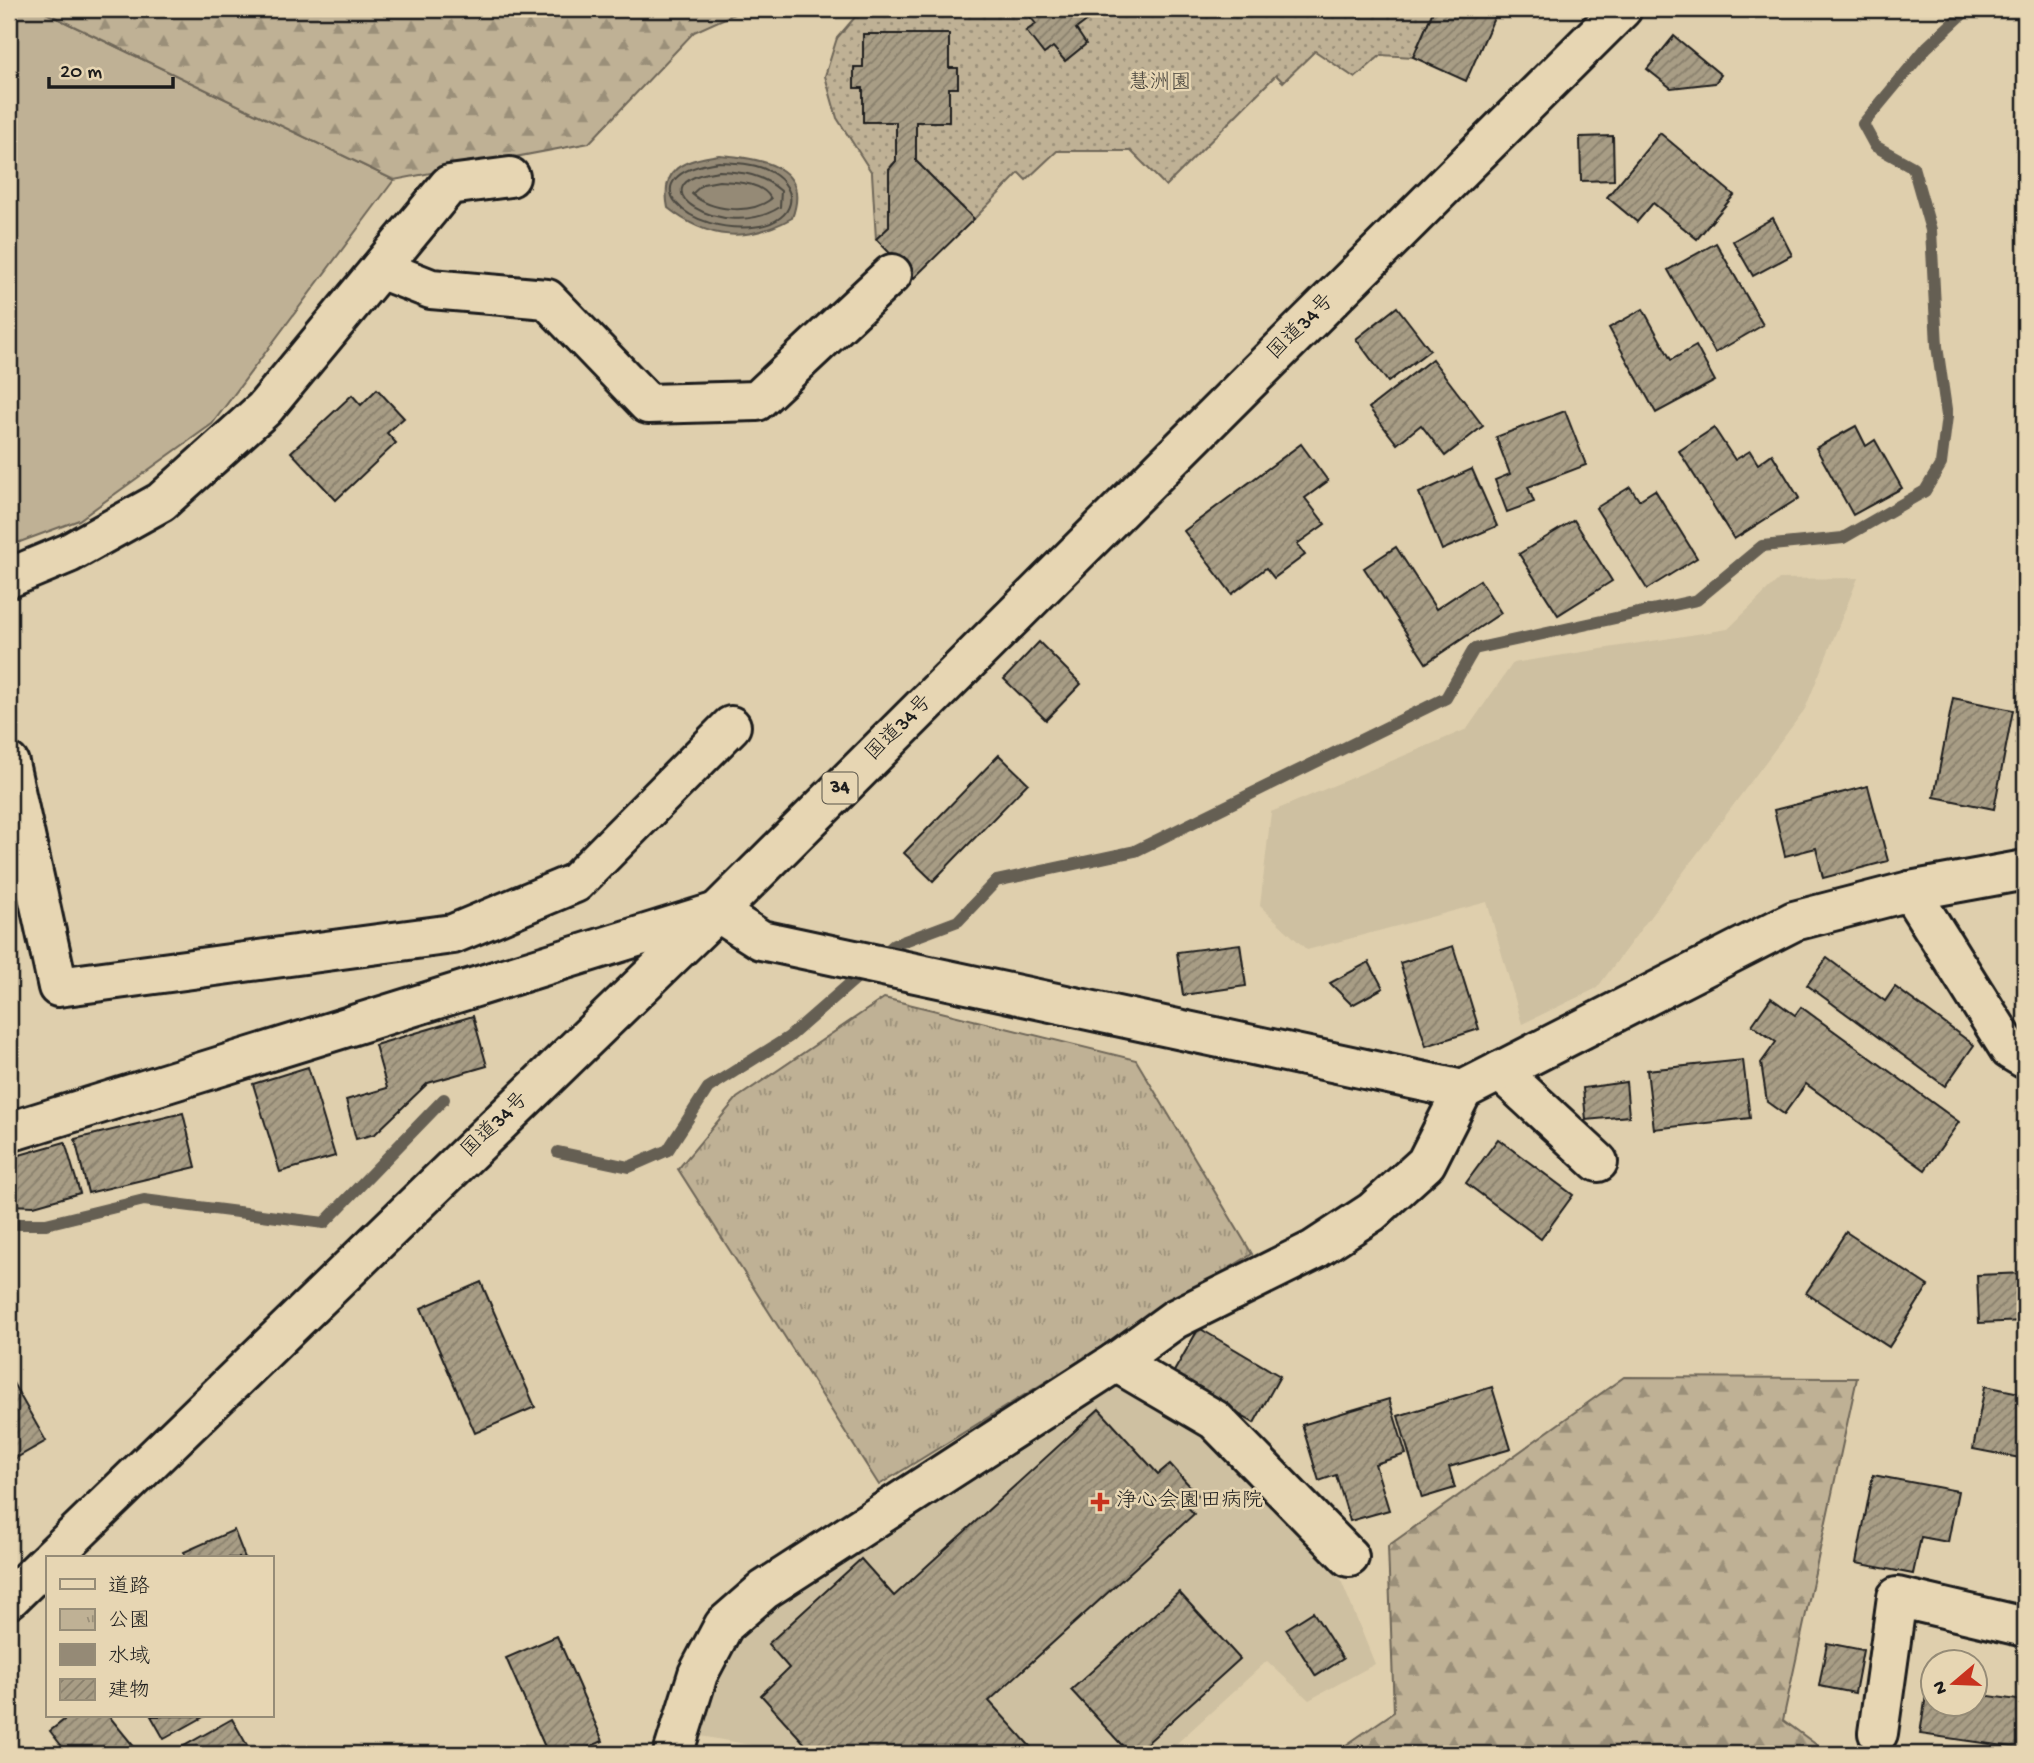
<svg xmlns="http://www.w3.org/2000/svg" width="2034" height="1763" viewBox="0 0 2034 1763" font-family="'Gochi Hand','Klee One',sans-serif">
<defs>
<pattern id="forest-firs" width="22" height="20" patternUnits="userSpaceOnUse" patternTransform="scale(1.75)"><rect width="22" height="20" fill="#bfb195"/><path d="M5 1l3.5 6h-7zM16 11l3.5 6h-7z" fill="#9a8f79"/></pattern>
<pattern id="park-tufts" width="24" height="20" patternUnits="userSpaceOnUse" patternTransform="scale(1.75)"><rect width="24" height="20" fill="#bfb195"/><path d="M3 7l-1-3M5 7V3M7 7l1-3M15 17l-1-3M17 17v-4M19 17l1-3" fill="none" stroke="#9a8f79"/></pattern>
<pattern id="garden-dots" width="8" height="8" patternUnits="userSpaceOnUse" patternTransform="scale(1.75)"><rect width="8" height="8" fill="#bfb195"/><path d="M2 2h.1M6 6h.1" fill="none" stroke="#9a8f79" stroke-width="1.8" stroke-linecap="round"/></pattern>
<pattern id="building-hatch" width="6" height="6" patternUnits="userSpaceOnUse" patternTransform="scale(1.75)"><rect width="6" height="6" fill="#a89d85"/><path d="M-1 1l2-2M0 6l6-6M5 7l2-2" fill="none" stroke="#887f6c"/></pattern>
</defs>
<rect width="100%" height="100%" fill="#dfcfad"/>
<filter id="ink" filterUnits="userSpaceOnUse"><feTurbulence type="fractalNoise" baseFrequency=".0143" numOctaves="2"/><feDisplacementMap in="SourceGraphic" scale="14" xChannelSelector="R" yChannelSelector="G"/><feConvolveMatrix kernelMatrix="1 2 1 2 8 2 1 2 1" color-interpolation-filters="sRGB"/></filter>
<g filter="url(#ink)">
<g fill="#cec0a1">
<polygon points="1858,578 1805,709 1597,988 1522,1024 1487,902 1307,950 1260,906 1271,812 1467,729 1513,663 1728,629 1779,579"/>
<polygon points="1114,1381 1217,1437 1336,1568 1375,1664 1309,1700 1267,1661 1165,1754 759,1754 750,1745 695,1735 715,1664 772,1599"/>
</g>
<polygon fill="#bfb195" stroke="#6e6658" stroke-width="2" points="9,9 38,9 394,180 212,424 79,520 9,546"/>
<g fill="url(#forest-firs)" stroke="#6e6658" stroke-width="2">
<polygon points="38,9 745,9 694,32 589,143 394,180"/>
<polygon points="1624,1377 1857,1378 1783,1720 1829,1754 1333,1754 1394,1712 1388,1546"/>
</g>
<polygon fill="url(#park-tufts)" stroke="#6e6658" stroke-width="2" points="884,998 1136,1060 1252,1254 879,1485 678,1169 737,1098"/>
<polygon fill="url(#garden-dots)" stroke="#6e6658" stroke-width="2" points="862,9 1434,9 1413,57 1381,55 1355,78 1315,51 1283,82 1276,75 1166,186 1131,151 1057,151 1026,180 1019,173 974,219 916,161 916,122 949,122 949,88 958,88 958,68 949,68 949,34 864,34 863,67 854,68 854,88 863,88 896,122 896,161 889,169 889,227 876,239 872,173 837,118 825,76 837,38"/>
<path fill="#958a76" stroke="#655e52" stroke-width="2" d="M719,155C759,158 812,165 792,218C747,243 708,240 668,208C660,168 683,160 719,155Z"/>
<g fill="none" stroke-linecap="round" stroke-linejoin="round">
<g stroke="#4c4840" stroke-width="2">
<path d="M719,162C736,163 756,163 771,172C802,190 794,220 760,226C687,238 624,175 719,162Z"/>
<path d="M719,171C743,172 762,174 781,191L780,207C723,244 629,183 719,171Z"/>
<path d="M719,181C736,182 763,182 771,199C750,215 711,211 692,194L703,184Z"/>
</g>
<g stroke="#655e52" stroke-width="12">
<polyline points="558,1152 629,1167 668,1150 708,1088 789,1037 894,945 958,921 996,881 1135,851 1446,698 1474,649 1697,600 1762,546 1843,538 1925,491 1941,464 1947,416 1937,346 1931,230 1913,167 1875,146 1863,124 1927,47 1968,9"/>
<polyline points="9,1224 46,1224 144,1200 324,1223 444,1099"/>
</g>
</g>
<g fill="url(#building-hatch)" stroke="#1c1c1c" stroke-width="2">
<polygon points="1024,9 1081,9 1089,19 1076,29 1086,44 1065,61 1053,47 1044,54 1026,31 1036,24"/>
<polygon points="1434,9 1498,9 1466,81 1413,57"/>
<polygon points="863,34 949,34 949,68 958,68 958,88 949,88 949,122 916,122 916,161 974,219 914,278 876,239 889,227 889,169 896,161 896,122 863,122 863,88 854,88 854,67 863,67"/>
<polygon points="1674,36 1721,75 1715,83 1671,88 1647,69"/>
<polygon points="1660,133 1734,195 1697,239 1653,203 1637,222 1607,197"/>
<polygon points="1613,136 1614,180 1581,181 1580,137"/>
<polygon points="1773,218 1792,255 1753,276 1733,241"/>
<polygon points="1716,243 1763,325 1715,353 1668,270"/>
<polygon points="1397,307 1430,350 1388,382 1356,339"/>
<polygon points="1643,309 1671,360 1696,346 1715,381 1656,413 1609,328"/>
<polygon points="1432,359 1483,426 1445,456 1421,425 1397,444 1369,408"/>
<polygon points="377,389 404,418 387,433 396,443 336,500 291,452 352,395 361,405"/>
<polygon points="1565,411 1586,465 1528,487 1534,502 1507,512 1495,480 1510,474 1496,437"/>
<polygon points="1856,426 1866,446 1875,440 1902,488 1853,515 1816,448"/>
<polygon points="1714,428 1735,460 1750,451 1758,464 1772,454 1799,498 1734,539 1679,451"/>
<polygon points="1301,444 1328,481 1305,498 1325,524 1297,544 1305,555 1274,578 1266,568 1232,594 1184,531"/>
<polygon points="1472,469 1497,526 1442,550 1419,493"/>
<polygon points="1630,487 1639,500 1655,490 1697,558 1647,589 1596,508"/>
<polygon points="1574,520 1612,581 1558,615 1519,554"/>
<polygon points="1396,547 1436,609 1480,580 1501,613 1426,663 1364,568"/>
<polygon points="1039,642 1081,684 1046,720 1004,679"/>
<polygon points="1953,698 2013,710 1994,809 1934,797"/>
<polygon points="999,755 1028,783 933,881 904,853"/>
<polygon points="1868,786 1888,861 1823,878 1816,848 1785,856 1774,810"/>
<polygon points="1240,944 1246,986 1183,995 1177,952"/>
<polygon points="1453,946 1479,1029 1426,1046 1400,963"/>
<polygon points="1827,958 1885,1001 1895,987 1974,1045 1945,1086 1807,985"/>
<polygon points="1369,962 1383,988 1352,1005 1330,983"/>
<polygon points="1771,998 1795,1015 1801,1007 1959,1122 1925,1170 1806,1084 1784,1114 1767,1102 1761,1063 1776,1042 1752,1025"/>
<polygon points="473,1016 487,1066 428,1083 375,1134 356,1139 346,1100 387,1088 375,1045"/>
<polygon points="1743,1060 1750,1118 1654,1129 1647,1070"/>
<polygon points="308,1067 335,1156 280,1172 253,1084"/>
<polygon points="1626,1082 1629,1116 1586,1120 1583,1088"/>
<polygon points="183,1113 196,1167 88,1193 75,1139"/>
<polygon points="1498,1139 1573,1195 1541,1239 1466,1183"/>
<polygon points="65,1142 80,1193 34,1206 9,1205 9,1158"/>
<polygon points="1846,1232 1928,1286 1889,1347 1806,1293"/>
<polygon points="2025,1273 2025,1321 1979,1323 1977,1275"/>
<polygon points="481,1282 535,1407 475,1433 421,1308"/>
<polygon points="1199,1328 1280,1376 1254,1423 1172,1375"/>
<polygon points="9,1376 46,1441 9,1462"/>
<polygon points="1985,1386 2025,1394 2025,1459 1973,1449"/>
<polygon points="1492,1387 1511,1449 1449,1467 1455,1488 1422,1498 1398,1416"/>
<polygon points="1389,1399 1406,1454 1375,1464 1389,1510 1350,1521 1336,1475 1319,1481 1302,1425"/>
<polygon points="1099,1409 1158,1474 1170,1464 1198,1495 1187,1506 1194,1514 989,1701 1037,1754 814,1754 761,1695 789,1668 768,1644 861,1559 894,1596"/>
<polygon points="1873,1475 1958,1491 1948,1542 1921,1537 1913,1574 1856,1563"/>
<polygon points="234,1530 245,1558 186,1558 184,1552"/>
<polygon points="1179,1592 1240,1659 1135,1754 1130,1754 1071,1690"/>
<polygon points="1313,1612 1343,1659 1316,1676 1286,1629"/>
<polygon points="557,1636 603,1741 573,1754 548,1754 506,1658"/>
<polygon points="1827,1643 1863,1650 1855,1693 1819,1686"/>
<polygon points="1930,1669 1932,1670 1932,1704 1974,1704 1974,1676 1978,1677 1975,1694 2025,1701 2025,1749 1920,1734"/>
<polygon points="69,1716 109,1716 140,1754 68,1754 50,1731"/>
<polygon points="151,1716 205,1716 164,1739"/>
<polygon points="232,1719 252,1754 179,1754 177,1750"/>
</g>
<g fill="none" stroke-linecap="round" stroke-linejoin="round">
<g stroke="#1c1c1c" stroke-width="44">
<g id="minor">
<polyline points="380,269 431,289 547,299 648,404 757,401 892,274"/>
<polyline points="9,578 69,553 161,502 264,409 449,185 510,177"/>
<polyline points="9,763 58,987 453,934 575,883 731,726"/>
<polyline points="1910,891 2010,1050 2025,1059"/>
<polyline points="1500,1071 1598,1162"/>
<polyline points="9,1132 717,912 761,940 1463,1090"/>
<polyline points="1116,1362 1215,1420 1349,1557"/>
<polyline points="1878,1733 1897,1597 2025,1627"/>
<polyline points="673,1754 698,1674 724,1625 764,1590 1116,1362 1175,1319 1314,1250 1372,1212 1426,1163 1463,1090 1794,921 1910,891 2025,870"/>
</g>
</g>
<g stroke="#1c1c1c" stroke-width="44">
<g id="highway">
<polyline points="51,1558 717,912 1622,9"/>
<polyline points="9,1599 47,1562"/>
</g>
</g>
<use href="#minor" stroke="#e7d6b3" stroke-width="38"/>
<use href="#highway" stroke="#e7d6b3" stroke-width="38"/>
</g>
</g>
<path fill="#c8321e" stroke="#e7d6b3" stroke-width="2.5" d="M1096.5 1491.5h7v7h7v7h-7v7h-7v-7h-7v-7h7z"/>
<g text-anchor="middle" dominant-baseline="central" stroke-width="5" stroke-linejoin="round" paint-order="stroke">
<rect fill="#e7d6b3" stroke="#595449" stroke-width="2" x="822.5" y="772.5" width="35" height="31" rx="5"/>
<g font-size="19" font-weight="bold" fill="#1c1c1c">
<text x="840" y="788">34</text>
</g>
<g font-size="21" fill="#45413a" stroke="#e7d6b3">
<text x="1160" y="84">慧洲園</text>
</g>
<g font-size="21" fill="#1c1c1c" stroke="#e7d6b3">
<text transform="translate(1302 328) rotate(-45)">国道34号</text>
<text transform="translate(900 729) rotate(-45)">国道34号</text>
<text transform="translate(496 1126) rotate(-44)">国道34号</text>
</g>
<g font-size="21" fill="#1c1c1c" stroke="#e7d6b3" text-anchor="start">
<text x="1116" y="1502">浄心会園田病院</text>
</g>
</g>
<rect width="2034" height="1763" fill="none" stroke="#e7d6b3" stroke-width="35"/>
<rect x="18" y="18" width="1999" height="1728" fill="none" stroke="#1c1c1c" stroke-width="2.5" filter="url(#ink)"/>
<rect x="46" y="1556" width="228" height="161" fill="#e7d6b3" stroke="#968c77" stroke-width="2"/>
<rect x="60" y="1579" width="35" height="10" fill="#e7d6b3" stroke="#968c77" stroke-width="2"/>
<text x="108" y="1592" font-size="21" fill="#1c1c1c">道路</text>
<rect x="60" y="1609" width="35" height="21" fill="url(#park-tufts)" stroke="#968c77" stroke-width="2"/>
<text x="108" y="1626" font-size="21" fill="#1c1c1c">公園</text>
<rect x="60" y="1644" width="35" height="21" fill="#958a76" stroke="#968c77" stroke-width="2"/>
<text x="108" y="1662" font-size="21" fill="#1c1c1c">水域</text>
<rect x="60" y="1679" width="35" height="21" fill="url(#building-hatch)" stroke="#968c77" stroke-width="2"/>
<text x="108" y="1696" font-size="21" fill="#1c1c1c">建物</text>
<g transform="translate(1954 1683) rotate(251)"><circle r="33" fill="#e7d6b3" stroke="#968c77" stroke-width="2"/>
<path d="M0-5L12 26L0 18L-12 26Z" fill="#c8321e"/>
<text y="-10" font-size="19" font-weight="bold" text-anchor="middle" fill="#1c1c1c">N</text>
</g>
<path d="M49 77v10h124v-10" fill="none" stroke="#1c1c1c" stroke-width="3.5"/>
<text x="60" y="77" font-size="21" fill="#1c1c1c" stroke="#e7d6b3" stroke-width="5" paint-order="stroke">20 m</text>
</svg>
